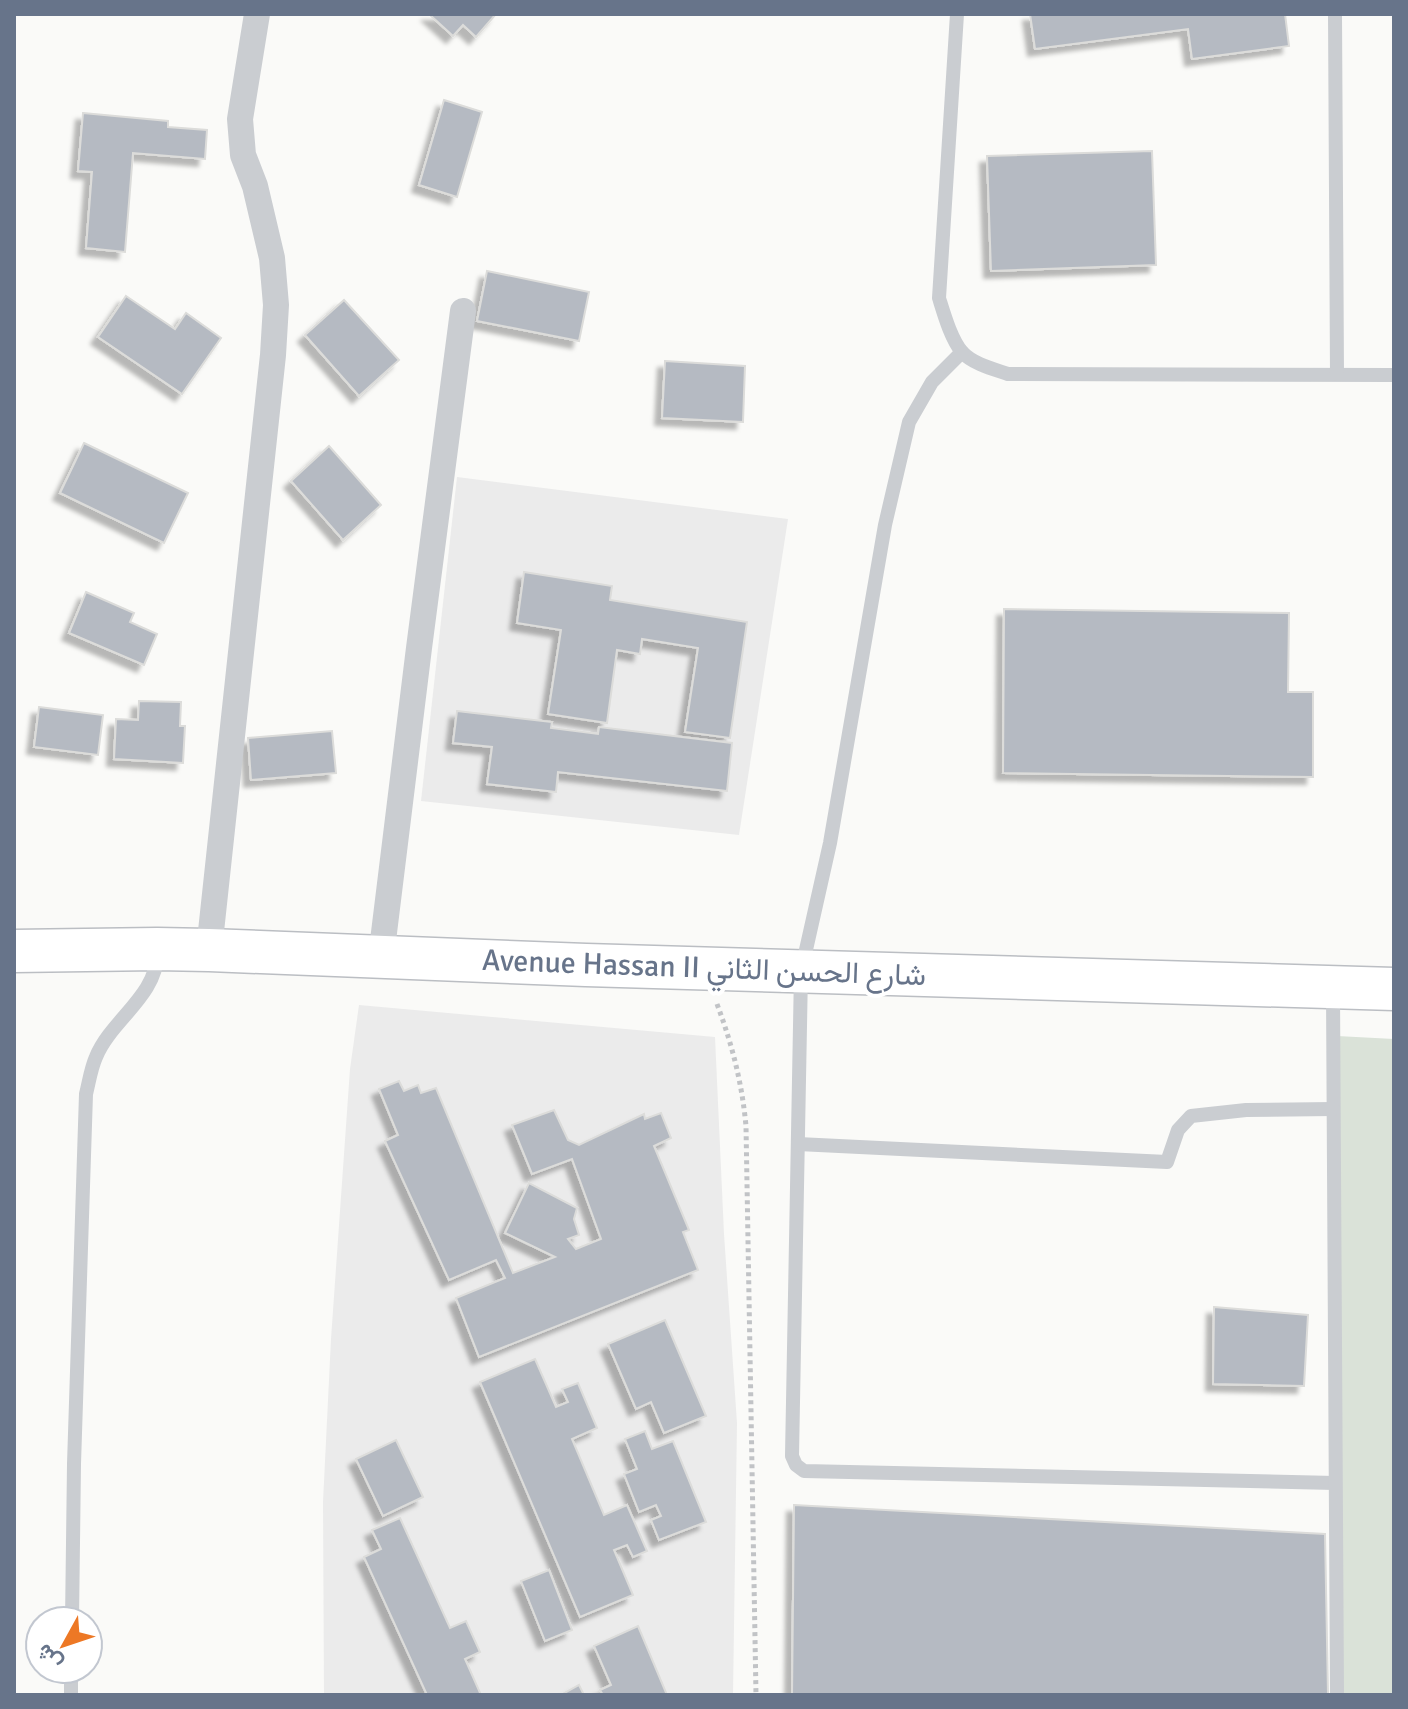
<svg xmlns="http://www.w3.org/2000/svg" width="1408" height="1709" viewBox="0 0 1408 1709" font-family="Signika,Vazirmatn,sans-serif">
<defs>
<filter id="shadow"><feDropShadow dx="-7" dy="7" stdDeviation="2" flood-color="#0004"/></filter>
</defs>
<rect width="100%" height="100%" fill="#fafaf8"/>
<g fill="#ebebeb">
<polygon points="457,477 788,519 739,835 421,801"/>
<polygon points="359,1005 715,1037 724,1234 737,1423 733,1695 324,1695 323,1502 331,1339 350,1069"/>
</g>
<polygon fill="#dae2d8" points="1337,1036 1394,1039 1394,1695 1341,1695"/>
<g fill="#b5bac2" stroke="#dcdcda" stroke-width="2" filter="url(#shadow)">
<polygon points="429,14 496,14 476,37 463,25 453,36"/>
<polygon points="1030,14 1285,14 1289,46 1192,59 1188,29 1035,49"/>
<polygon points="444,100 482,112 457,197 419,185"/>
<polygon points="83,113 168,121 168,127 207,130 205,159 133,153 125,252 86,248 92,172 78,171"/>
<polygon points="1152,151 1156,265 991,271 987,156"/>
<polygon points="487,271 589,292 579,341 477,321"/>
<polygon points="126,296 175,329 186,313 221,338 182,394 98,337"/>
<polygon points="344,300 399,360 359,396 305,335"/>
<polygon points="665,361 745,366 743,422 662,418"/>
<polygon points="84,443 188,493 164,543 60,493"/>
<polygon points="329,446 381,505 343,540 291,481"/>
<polygon points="524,572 612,586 610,600 747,622 730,738 685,732 698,648 642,639 640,654 617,650 607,723 548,714 561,630 517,623"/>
<polygon points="86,592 134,613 130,622 157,634 144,665 69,633"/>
<polygon points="1004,609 1289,613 1288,692 1313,692 1313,777 1003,773"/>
<polygon points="139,701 181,702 180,726 185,726 183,763 114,759 116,719 138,720"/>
<polygon points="39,707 103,715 98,755 34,747"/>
<polygon points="457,711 552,722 551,728 598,734 599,727 732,743 727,791 558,772 556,792 487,784 492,747 453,743"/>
<polygon points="332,731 336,773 251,780 248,738"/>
<polygon points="399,1081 404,1091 418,1085 421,1093 436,1088 513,1273 555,1257 505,1233 529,1183 577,1208 574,1219 579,1235 568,1239 576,1249 601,1239 572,1159 532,1174 512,1125 554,1110 568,1140 579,1145 644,1114 645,1119 661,1113 671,1138 654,1146 689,1230 683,1232 698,1270 479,1357 456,1298 505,1278 496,1260 449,1280 385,1141 398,1135 379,1089"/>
<polygon points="1214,1307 1308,1315 1304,1386 1213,1384"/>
<polygon points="665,1320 706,1416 664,1433 651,1402 636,1409 608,1344"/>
<polygon points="535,1359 556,1407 568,1402 562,1389 578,1383 597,1428 572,1439 604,1515 627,1505 647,1551 633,1557 627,1545 614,1550 633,1595 580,1617 480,1382"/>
<polygon points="645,1431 652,1449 673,1441 706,1522 659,1540 651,1520 661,1516 656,1505 639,1512 624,1474 637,1469 625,1439"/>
<polygon points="396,1440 423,1497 383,1516 356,1459"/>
<polygon points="794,1505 1325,1534 1328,1695 792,1695"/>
<polygon points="400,1518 450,1628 466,1621 480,1652 465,1659 481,1695 427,1695 364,1557 381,1549 372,1530"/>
<polygon points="549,1570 572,1630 545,1641 521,1581"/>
<polygon points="638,1626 667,1695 603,1695 600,1690 611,1685 594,1646"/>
<polygon points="579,1685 584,1695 561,1695"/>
</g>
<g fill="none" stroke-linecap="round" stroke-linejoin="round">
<g stroke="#bbbec3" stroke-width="45">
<polyline id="primary" points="14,951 157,949 209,950 586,965 1394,989"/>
</g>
<path stroke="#c1c3c6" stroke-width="5" stroke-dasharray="4 4" stroke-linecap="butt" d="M717,1004C732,1044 742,1083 746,1126L756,1695"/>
<g stroke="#cacdd1" stroke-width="14">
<path d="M957,14L939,298C944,314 951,339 962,352C973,364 993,369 1008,374L1394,375"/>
<polyline points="1335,14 1337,374"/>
<polyline points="962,352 932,382 909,422 885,525 830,843 801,972 792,1456 796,1465 804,1471 1335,1483"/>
<polyline points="1333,992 1337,1695"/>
<polyline points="798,1144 1167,1162 1178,1130 1191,1116 1246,1110 1333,1109"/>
<path d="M72,1621L74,1464L86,1094C89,1082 91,1068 96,1057C111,1020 157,996 157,954"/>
<polyline points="71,1695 71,1669"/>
</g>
<g stroke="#cacdd1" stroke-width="26">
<polyline points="209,950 273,355 276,305 272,258 255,186 243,155 240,119 257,14"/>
<polyline points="381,957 419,648 463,311"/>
</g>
<use href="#primary" stroke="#fff" stroke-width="42"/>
</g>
<g text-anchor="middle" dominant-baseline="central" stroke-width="8" stroke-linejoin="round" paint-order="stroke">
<g font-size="30" fill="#67748a" stroke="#fff">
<text transform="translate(704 968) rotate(2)">Avenue Hassan II شارع الحسن الثاني</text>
</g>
</g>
<rect width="1408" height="1709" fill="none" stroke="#67748a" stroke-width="32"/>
<g transform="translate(64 1645) rotate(230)"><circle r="38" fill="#ffffff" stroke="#c2c7d0" stroke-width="2"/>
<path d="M0-6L14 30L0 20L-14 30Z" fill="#ed7825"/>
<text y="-12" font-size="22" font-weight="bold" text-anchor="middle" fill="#67748a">ش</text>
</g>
</svg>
